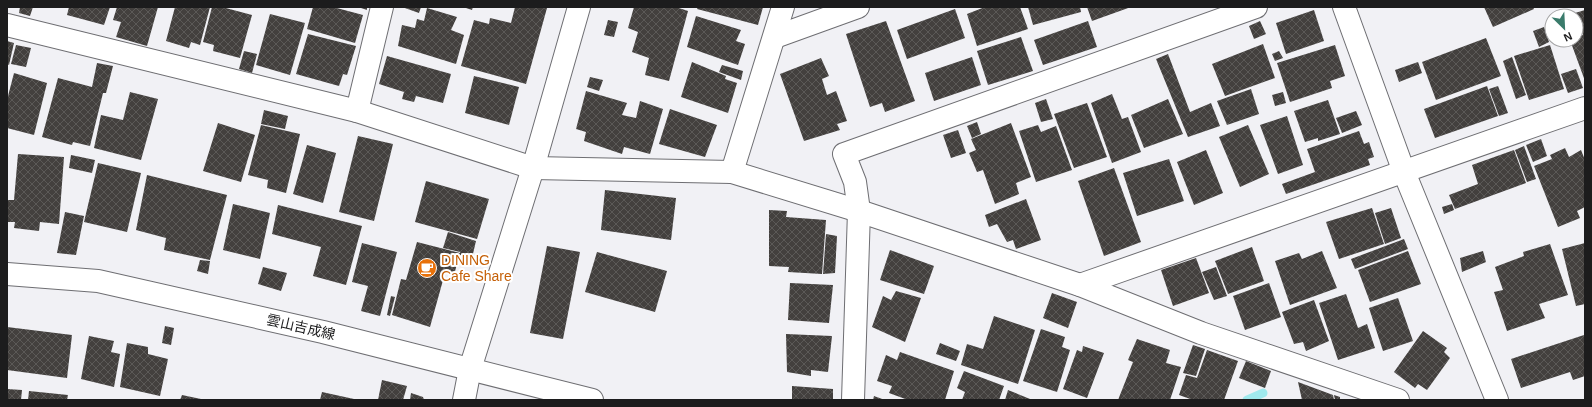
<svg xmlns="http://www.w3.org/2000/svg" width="1592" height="407" viewBox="0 0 1592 407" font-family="Arial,'Noto Sans JP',sans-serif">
<defs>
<pattern id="building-cross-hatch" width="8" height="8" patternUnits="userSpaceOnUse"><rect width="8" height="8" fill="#43403e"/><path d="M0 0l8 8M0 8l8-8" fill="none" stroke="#5b5957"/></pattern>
</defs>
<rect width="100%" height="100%" fill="#f1f1f5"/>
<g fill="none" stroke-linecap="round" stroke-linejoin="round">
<polyline stroke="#a0e9ed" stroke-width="9" points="1247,400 1263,393"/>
</g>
<g fill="url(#building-cross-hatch)">
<polygon points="20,7 33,7 30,16 19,13"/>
<polygon points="69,7 110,7 104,25 67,15"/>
<polygon points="117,7 158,7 147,46 116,37 121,22 113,20"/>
<polygon points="175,7 210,7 200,45 191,42 189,48 166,41"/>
<polygon points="212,7 222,7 252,15 240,58 213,51 214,45 203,42"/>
<polygon points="313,7 333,7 363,15 355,43 307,29"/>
<polygon points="358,7 367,7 367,10"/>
<polygon points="402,7 421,7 419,13"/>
<polygon points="463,7 473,7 472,10"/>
<polygon points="515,7 547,8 526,84 461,66 474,20 489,24 490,18 511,23"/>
<polygon points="634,7 676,7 688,11 669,81 645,75 649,58 632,52 638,32 628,28"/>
<polygon points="698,7 763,7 758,25 697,9"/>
<polygon points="985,7 1020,7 1028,29 977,46 967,14"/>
<polygon points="1028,7 1080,7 1081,12 1033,25"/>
<polygon points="1087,7 1131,7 1092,21"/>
<polygon points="1484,7 1533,7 1534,9 1493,27"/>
<polygon points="427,8 457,17 451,30 464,35 456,64 398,46 402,25 415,28 417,19 424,21"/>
<polygon points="955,9 965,38 907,59 897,30"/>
<polygon points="1314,10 1324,41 1286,54 1276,23"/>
<polygon points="1585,10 1585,81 1570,40 1576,40 1576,37 1583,35 1575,13"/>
<polygon points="270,14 305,23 290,75 256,65"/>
<polygon points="696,16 741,30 736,41 745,44 738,65 687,47"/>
<polygon points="608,20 618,22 614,37 604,35"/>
<polygon points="886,21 915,101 885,112 882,103 870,107 846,34"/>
<polygon points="1088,21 1097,47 1043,65 1034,40"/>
<polygon points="1260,21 1266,34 1254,39 1249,26"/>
<polygon points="1544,27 1549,42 1539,47 1533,31"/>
<polygon points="308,34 356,46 347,75 343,74 339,86 296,74"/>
<polygon points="1021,37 1033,71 988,85 977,51"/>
<polygon points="1486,38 1501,76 1436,100 1422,62"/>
<polygon points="7,41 14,43 9,65 7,64"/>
<polygon points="1263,44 1275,78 1225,96 1212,64"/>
<polygon points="16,45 31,48 26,67 11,64"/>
<polygon points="1335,45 1345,76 1330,81 1332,88 1290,102 1277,63"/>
<polygon points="1550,45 1564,89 1529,100 1514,56"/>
<polygon points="244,51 257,54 252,73 239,69"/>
<polygon points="1279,51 1283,58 1275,61 1272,54"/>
<polygon points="1168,54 1190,112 1211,103 1220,126 1188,137 1156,59"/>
<polygon points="387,56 451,74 443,103 416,96 414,102 402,99 404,92 379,84"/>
<polygon points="972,57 981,85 934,101 925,73"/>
<polygon points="1512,57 1526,95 1516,99 1503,61"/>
<polygon points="821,58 829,76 822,79 827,95 836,91 847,121 837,124 840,130 804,141 780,74"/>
<polygon points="692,62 726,76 725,79 737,83 728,113 681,97"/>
<polygon points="1418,62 1422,73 1399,82 1395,70"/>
<polygon points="97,63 113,66 106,93 103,93 90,146 73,142 72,145 42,137 58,78 92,87"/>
<polygon points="722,65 743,71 741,80 719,72"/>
<polygon points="1576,69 1583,88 1568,93 1561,74"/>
<polygon points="14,73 47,83 34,135 7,128 7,100"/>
<polygon points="474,76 519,87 509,125 465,113"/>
<polygon points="590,77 603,80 599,91 587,87"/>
<polygon points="1487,86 1498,116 1435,138 1424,109"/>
<polygon points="1498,86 1508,113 1499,116 1489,89"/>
<polygon points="1251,89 1259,114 1227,125 1217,101"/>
<polygon points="586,91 627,103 622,115 636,118 640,101 663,109 650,154 624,147 622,154 584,141 586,132 576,129"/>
<polygon points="130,92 158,99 141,160 94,148 101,115 123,120"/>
<polygon points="1283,92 1286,103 1275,106 1272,95"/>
<polygon points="1112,94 1122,119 1128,117 1141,152 1112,163 1091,103"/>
<polygon points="1046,99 1053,119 1041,122 1035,103"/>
<polygon points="1168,99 1183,134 1144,148 1131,115"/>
<polygon points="1328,100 1340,134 1318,141 1318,138 1305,142 1294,111"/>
<polygon points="1087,103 1107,157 1074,168 1054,114"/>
<polygon points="670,109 717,125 705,157 659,144"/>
<polygon points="264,110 288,116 285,129 261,124"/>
<polygon points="1356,111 1362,125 1342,133 1336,118"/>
<polygon points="1287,116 1303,165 1278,174 1260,125"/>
<polygon points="977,122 981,134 972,138 967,126"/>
<polygon points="218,123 255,135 241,182 203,171"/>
<polygon points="1011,123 1031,177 1016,183 1019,194 995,204 983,170 977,172 969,153 976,150 971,139"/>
<polygon points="261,125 300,134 286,193 267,188 268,180 248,175"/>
<polygon points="1038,125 1041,132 1056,126 1072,170 1036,182 1019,131"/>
<polygon points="1248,125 1269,174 1240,187 1219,137"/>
<polygon points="958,130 966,153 951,158 943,135"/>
<polygon points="1359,131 1364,144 1369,142 1374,157 1368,159 1370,165 1286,194 1282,184 1315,172 1307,149"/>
<polygon points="358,136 393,144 374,221 339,212"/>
<polygon points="1541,139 1547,156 1533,162 1526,145"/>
<polygon points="307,145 336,153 323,203 293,194"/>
<polygon points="1524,146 1536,179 1527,182 1515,150"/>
<polygon points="1565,148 1569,157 1581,150 1585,160 1585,207 1577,211 1580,218 1558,227 1534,166 1552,159 1550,155"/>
<polygon points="1206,150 1223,193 1194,205 1177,162"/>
<polygon points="1514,150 1526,183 1455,209 1449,195 1478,184 1472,165"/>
<polygon points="18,154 64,157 59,224 40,222 39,231 14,228 15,222 7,222 7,200 14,200"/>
<polygon points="71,155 95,160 92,173 69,168"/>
<polygon points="1169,159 1184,201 1137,216 1123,173"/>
<polygon points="98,163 141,173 127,232 84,222"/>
<polygon points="1114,168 1141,242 1104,256 1078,181"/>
<polygon points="147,175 227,195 210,260 164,250 166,238 136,230"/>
<polygon points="426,181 489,199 477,239 415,222"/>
<polygon points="605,190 676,198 671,240 601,230"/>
<polygon points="1026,199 1041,240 1016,249 1013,240 1007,242 997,224 989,227 985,215"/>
<polygon points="233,204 270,213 260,259 223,250"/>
<polygon points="1452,204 1454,210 1444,214 1442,207"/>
<polygon points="278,205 362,226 346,285 313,276 321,247 272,234"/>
<polygon points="1372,208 1384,244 1339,259 1326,222"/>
<polygon points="1391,208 1401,238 1385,244 1375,213"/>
<polygon points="769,210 787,211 786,217 826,220 822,274 788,272 789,267 769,266"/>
<polygon points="65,212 84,216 76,255 57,253"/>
<polygon points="448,232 476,241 472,258 460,255 460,252 443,248"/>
<polygon points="826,234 837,236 835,273 823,274"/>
<polygon points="1404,239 1408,249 1355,269 1351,259"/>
<polygon points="417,242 460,253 454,275 445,273 430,327 392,315 401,279 406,280"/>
<polygon points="362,243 397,252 380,316 361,311 368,286 352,282"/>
<polygon points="1585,243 1585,304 1576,306 1562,249"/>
<polygon points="1550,244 1568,295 1539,304 1545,318 1507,331 1494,292 1503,290 1495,267 1524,256 1523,252"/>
<polygon points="547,246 580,252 563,339 530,333"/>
<polygon points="1252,247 1264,281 1228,294 1215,261"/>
<polygon points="890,250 934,266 924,294 880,280"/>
<polygon points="1322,251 1337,288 1290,305 1275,261 1299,253 1302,259"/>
<polygon points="1408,251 1421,284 1370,302 1358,270"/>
<polygon points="1483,251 1486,262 1462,272 1460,258"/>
<polygon points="597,252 667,271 655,312 585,292"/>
<polygon points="1196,258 1209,293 1173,306 1161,270"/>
<polygon points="200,260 210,261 208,274 197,271"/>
<polygon points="263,267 287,273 281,291 258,284"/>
<polygon points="1216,267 1227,296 1214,300 1202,272"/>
<polygon points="790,283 833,285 829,323 788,320"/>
<polygon points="1269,283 1281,317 1245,330 1233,296"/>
<polygon points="896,291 921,298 905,342 872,327 883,296 891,300"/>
<polygon points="1052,293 1077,302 1068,328 1043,318"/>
<polygon points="1346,294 1358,328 1367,324 1375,348 1338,360 1319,303"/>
<polygon points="391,296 395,297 390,316 387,315"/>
<polygon points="1398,298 1413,341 1383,351 1369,308"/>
<polygon points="1314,300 1329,341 1306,351 1303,342 1294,344 1282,312"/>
<polygon points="994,316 1035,330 1018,384 961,365 967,344 983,349"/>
<polygon points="165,326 174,328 171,345 162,343"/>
<polygon points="7,327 72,335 67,378 7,370"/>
<polygon points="1041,329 1065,337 1062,347 1070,350 1057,392 1023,381"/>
<polygon points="1423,331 1447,348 1444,352 1450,358 1427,390 1418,384 1415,388 1394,372"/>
<polygon points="786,334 832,336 828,372 811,370 811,376 787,372"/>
<polygon points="1584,335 1585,376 1573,380 1570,372 1521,388 1511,359"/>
<polygon points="89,336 114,341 111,352 120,354 114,387 81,379"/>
<polygon points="1137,339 1170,350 1166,363 1181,367 1170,400 1118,400 1133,362 1128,360"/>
<polygon points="127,343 148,347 148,354 168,359 160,396 120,387"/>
<polygon points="940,343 960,351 956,361 936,354"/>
<polygon points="1193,345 1205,349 1196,376 1183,373"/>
<polygon points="1083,346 1104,353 1087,398 1063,389 1077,350 1082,352"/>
<polygon points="1207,350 1238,361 1224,400 1193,400 1179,395 1186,375 1197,378"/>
<polygon points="900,352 954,371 945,400 908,400 889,393 892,386 877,381 886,355 897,360"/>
<polygon points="1246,361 1271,371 1265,388 1239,378"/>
<polygon points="964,371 1004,386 999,400 962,400 965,392 957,388"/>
<polygon points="382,380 407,386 403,400 378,400"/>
<polygon points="1298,382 1333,395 1334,400 1302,400"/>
<polygon points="792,386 833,389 833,400 792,400"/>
<polygon points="7,389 22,390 21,400 7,400"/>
<polygon points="1008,390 1030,399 1030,400 1005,400"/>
<polygon points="29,391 68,395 67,400 28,400"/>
<polygon points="322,392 354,399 354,400 320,400"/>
<polygon points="411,393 423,397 424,400 410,400"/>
<polygon points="182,395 201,399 201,400 180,400"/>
<polygon points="1334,395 1340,397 1340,400 1335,400"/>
<polygon points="874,396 885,400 873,400"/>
</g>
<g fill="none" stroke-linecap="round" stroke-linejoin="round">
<g stroke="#6e6e72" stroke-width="24">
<g id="minor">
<polyline points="1344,7 1404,172 1497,400"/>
<polyline points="7,25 357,111 533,168 732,172 859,211 1080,285 1201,333 1398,400"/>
<polyline points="775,37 858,7"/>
<polyline points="357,111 382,7"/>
<polyline points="732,172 783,7"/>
<polyline points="1080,285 1585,108"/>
<polyline points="853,400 859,211 855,182 844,154 1256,7"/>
</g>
</g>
<g stroke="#6e6e72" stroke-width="24">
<g id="tertiary">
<polyline points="7,274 98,281 323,332 592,400"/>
<polyline points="464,400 470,369 533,168 579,7"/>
</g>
</g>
<use href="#minor" stroke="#fff" stroke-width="22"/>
<use href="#tertiary" stroke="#fff" stroke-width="22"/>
</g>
<defs>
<g id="cafe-disc" transform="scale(1)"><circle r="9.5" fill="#e8710a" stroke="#fff"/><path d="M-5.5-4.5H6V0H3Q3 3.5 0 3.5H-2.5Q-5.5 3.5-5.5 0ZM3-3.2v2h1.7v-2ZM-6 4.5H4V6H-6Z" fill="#fff"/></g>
</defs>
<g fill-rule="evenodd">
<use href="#cafe-disc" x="427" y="268"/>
</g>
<g text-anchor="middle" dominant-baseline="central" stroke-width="4" stroke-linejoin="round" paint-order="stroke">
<g font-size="14" fill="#c56008" stroke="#fff" text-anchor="start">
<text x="441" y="260">DINING<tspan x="441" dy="16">Cafe Share</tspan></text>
</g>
<g font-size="14" fill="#1c1c1d" stroke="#fff">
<text transform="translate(301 327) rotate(13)">雲山吉成線</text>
</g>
</g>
<rect width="1592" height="407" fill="none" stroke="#1c1c1d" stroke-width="16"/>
<g transform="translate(1564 28) rotate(156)"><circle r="19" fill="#ffffff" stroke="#a4a4a5"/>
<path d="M0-3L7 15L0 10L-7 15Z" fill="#3a7b6b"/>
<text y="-6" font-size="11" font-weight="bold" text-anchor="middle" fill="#1c1c1d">N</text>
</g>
</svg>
